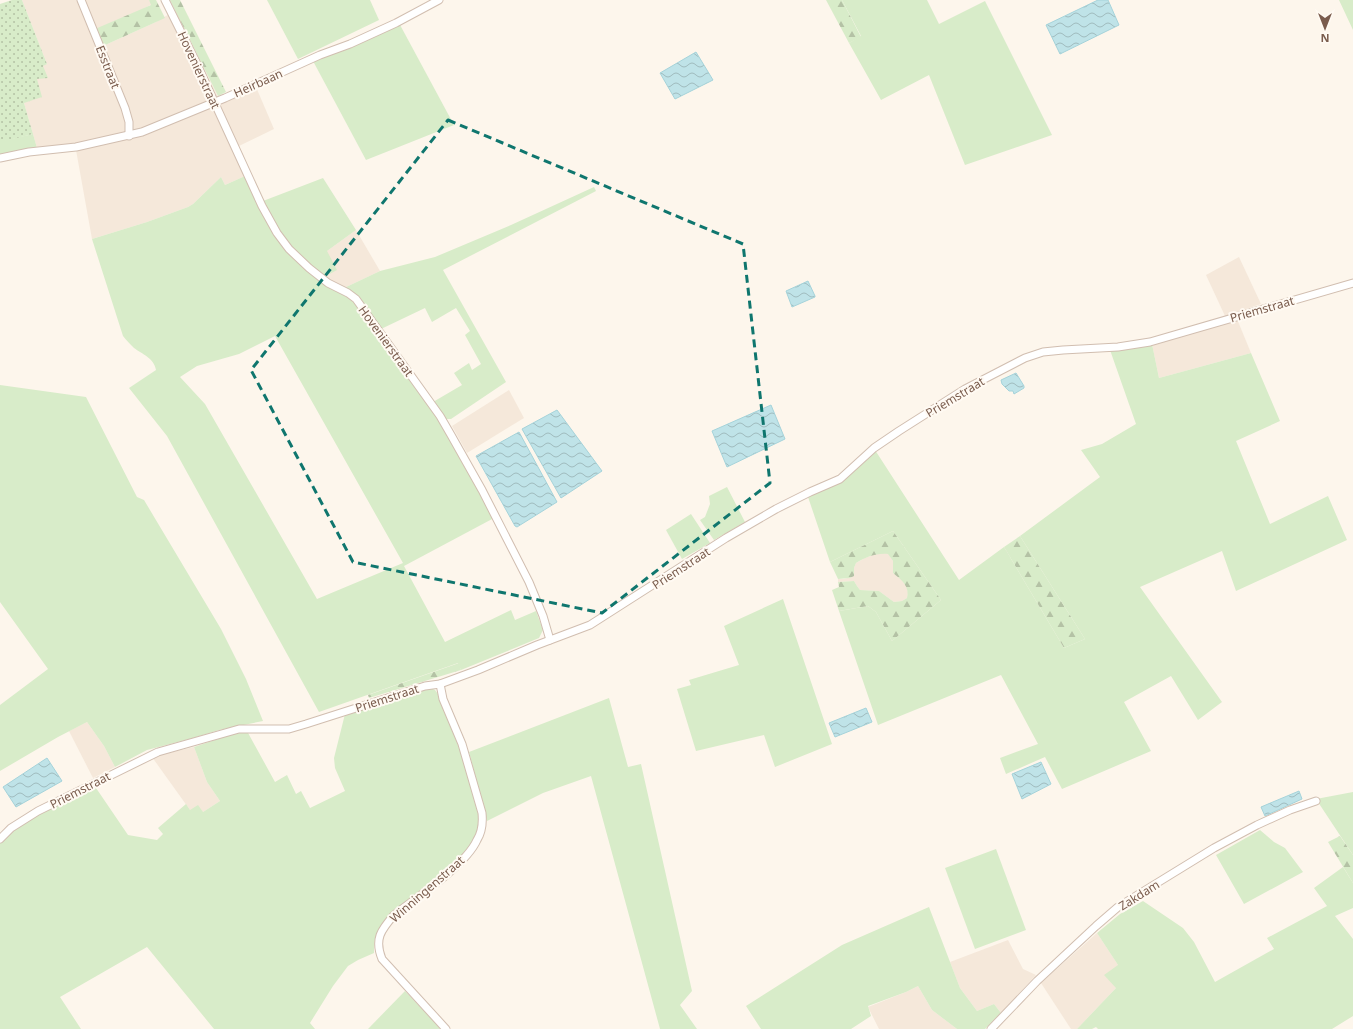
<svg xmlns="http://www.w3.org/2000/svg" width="1353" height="1029" viewBox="0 0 1353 1029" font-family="'Noto Sans',sans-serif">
<defs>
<pattern id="forest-firs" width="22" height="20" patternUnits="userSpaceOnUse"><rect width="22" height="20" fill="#d8ecc9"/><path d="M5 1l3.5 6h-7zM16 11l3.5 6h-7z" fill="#b4c2a5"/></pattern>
<pattern id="garden-dots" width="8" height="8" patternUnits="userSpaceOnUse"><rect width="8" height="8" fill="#d8ecc9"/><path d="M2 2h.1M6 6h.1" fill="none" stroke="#b4c2a5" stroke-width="1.8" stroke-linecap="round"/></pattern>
<pattern id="water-waves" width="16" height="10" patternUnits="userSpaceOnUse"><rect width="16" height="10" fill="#bfe3e8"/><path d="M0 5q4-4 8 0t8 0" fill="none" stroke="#a0bbbe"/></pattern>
</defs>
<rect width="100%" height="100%" fill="#fdf6ec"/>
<g fill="#f5e8da">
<polygon points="22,0 149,0 152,4 145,8 103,46 156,22 176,10 221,103 256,87 274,129 239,146 245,159 245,176 225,185 221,177 193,204 188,207 147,222 92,239 76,150 39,155 37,148 24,103 37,79 43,65 47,64"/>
<polygon points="356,230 380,271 344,288 324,277 327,251"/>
<polygon points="1239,257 1261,304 1225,316 1206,275"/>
<polygon points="1237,319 1251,353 1159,378 1152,344"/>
<polygon points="509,390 524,418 467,453 452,426"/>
<polygon points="878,553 888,553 893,561 893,573 901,579 907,587 908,593 907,598 902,601 894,602 879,591 860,590 857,586 854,581 838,582 838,579 844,579 854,576 854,568 856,563 865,558"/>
<polygon points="87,722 104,746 115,767 93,778 69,731"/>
<polygon points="194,747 207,782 220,801 203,812 190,810 152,757"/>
<polygon points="1097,933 1118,965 1116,988 1077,1029 1071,1029 1041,983"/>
<polygon points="1008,940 1023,969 1036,975 1001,1013 994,1004 977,1011 960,988 950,962"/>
<polygon points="918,986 932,1010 957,1029 879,1029 868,1007 906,992"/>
</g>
<g fill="#d8ecc9" fill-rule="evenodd">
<polygon points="267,0 370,0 379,20 298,59"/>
<polygon points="842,0 927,0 939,24 985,1 1052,135 965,165 929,75 881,100 849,43 861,36"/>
<polygon points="1339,0 1353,0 1353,30"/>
<polygon points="399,23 454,125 366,160 313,61"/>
<polygon points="33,134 37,148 0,156 0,136 2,141"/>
<path d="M245,176L270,226L279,242L293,257L323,283L350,299L359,308L436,417L451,441L494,518L404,566L445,642L511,610L515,620L536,611L543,630L539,638L461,670L458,663L319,712L167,436L129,388L156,370C154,358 142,354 134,348C130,344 126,340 123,336L92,239L147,222L188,207L193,204L221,177L225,185ZM275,336L403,563L317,599L205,404L180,377L197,366L239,354Z"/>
<polygon points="323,178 356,230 327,251 337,270 324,277 291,247 275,223 263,201"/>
<polygon points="594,187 596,191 443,270 506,382 451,419 446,419 433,402 462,385 454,373 469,363 472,370 481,364 465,335 470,331 456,308 432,322 425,308 381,329 344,288 380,271 435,257 511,225"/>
<polygon points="1152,344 1159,378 1251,353 1280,421 1236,441 1270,524 1328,496 1347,540 1236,591 1222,551 1140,587 1222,702 1198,720 1171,676 1124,702 1151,751 1062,789 1045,757 1006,774 1000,758 1038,744 1001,675 878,725 839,611 868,606 876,612 892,641 941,600 893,531 830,562 808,497 835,485 844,480 875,450 959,580 1004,547 1064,648 1085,639 1020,536 1100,477 1081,450 1102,444 1136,424 1110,350"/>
<polygon points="0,385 86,397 137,497 144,500 221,629 246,679 263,721 219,730 193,738 147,750 115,767 104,746 87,722 58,737 0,771 0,705 48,669 0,602"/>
<polygon points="727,487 745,522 714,540 700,520 705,517 710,504 709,496"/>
<polygon points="691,514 710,543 682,559 666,530"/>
<polygon points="783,599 832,744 775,767 764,735 696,751 677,689 691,685 689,680 739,665 724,626"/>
<path d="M431,688L435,690L438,694L461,753L477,808L479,820V829L476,837L459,859L392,913C379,927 374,933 374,953L358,960L348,966L333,986L310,1023L315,1029H214L147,947L60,997L81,1029H0V842L14,829L28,820L94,785L128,835L157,840L163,834L158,828L186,804L190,810L198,805L203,812L220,801L207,782L194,747L224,737L247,731L275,782L287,775L296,794L301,791L310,808L345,791L335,768L334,758L345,714Z"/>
<polygon points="609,698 628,767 641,764 692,991 680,1005 697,1029 660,1029 591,776 543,793 487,821 469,752"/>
<polygon points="1353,792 1353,855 1316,799"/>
<polygon points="1260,830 1274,842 1285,848 1303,872 1244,904 1216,855"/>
<polygon points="996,849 1026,930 975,949 945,868"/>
<polygon points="1343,867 1353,883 1353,908 1335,916 1353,939 1353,1016 1332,1029 1098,1029 1096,1027 1092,1029 1077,1029 1116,988 1104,975 1118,965 1097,933 1120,914 1143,901 1183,928 1194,942 1215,982 1274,949 1267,938 1327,906 1314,888"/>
<polygon points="929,907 960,988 977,1011 994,1004 1001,1013 985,1029 957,1029 932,1010 918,986 906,992 868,1006 871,1016 851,1029 761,1029 746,1006 842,945"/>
<polygon points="405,991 440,1028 439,1029 368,1029"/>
</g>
<g fill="url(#forest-firs)">
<polygon points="149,0 156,0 165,18 103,46 95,29 151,5"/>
<polygon points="170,0 180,0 226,92 218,96"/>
<polygon points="826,0 842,0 861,37 849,43"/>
<path d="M893,531L941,600L892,641L876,612L868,606L839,611L832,590L839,587L838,582L854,581L857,586L860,590L879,591L894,602L902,601L907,598C910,587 902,580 893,573V561L888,554C876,553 866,557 856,563L854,568V576L850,578L838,579L830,562Z"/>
<polygon points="1020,536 1085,639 1064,648 1004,547"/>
<polygon points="459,663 461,670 369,698 368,695"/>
<polygon points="1340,836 1353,855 1353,883 1328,842"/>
</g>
<polygon fill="url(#garden-dots)" points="12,0 22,0 47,64 43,66 48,78 37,79 42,97 24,103 33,134 1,142 0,136 0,4"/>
<g fill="url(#water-waves)" stroke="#a5d3da">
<polygon points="1098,0 1108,0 1119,25 1060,54 1046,25"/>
<polygon points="696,52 713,80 675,99 660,73"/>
<polygon points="808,281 815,296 815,297 792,307 786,291"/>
<polygon points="1016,373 1024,386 1024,388 1014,394 1013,391 1009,391 1002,384 1001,380"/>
<polygon points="771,405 785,439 727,467 712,431"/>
<polygon points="557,410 602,471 561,498 522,429"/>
<polygon points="519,432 557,502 517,527 515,526 476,456"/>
<polygon points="866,708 872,722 835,737 829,723"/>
<polygon points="47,758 62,781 16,807 3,787"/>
<polygon points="1041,762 1051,784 1022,799 1012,774"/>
<polygon points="1299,791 1302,799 1265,816 1261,807"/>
</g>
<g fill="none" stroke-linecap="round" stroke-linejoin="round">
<g stroke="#d1beb0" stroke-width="9">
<g id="street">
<polyline points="81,0 125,108 129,122 129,136"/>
<polyline points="165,0 195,60 262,206 277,233 289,249 309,268 328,283 348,293 356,299 440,416 451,435 482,490 529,582 543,616 550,640"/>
<polyline points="0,158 29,152 76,147 142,132 225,98 320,55 350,44 396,23 439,0"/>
<path d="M440,684L443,699L462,744L482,813C483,823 482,832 477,840C466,865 416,898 394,915C381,930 374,939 382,959L446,1029"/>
<polyline points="0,839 11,828 38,811 158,752 239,729 289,729 306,724 425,686 440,684 478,670 537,645 590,625 726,538 776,509 810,492 840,479 874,448 899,431 965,389 1025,358 1043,352 1063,350 1118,347 1150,342 1353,283"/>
<polyline points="991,1029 1037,981 1096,926 1118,907 1214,848 1257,825 1290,810 1316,801"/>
</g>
</g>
<use href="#street" stroke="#fff" stroke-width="7"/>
</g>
<path fill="none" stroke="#0f766e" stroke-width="3" stroke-dasharray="8 5" stroke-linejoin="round" d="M448,120L743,244L770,483L602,613L353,562L251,370Z"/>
<g text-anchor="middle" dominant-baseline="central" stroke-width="4" stroke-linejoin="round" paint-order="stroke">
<g font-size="12" fill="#7a5c4d" stroke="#fffaf3">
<text transform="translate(108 67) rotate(68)">Esstraat</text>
<text transform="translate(199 70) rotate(65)">Hovenierstraat</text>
<text transform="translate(258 83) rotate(-24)">Heirbaan</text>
<text transform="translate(1262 309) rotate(-16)">Priemstraat</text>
<text transform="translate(386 341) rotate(54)">Hovenierstraat</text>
<text transform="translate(955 397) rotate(-31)">Priemstraat</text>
<text transform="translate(681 568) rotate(-33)">Priemstraat</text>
<text transform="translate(387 698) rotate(-18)">Priemstraat</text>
<text transform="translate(80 790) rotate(-27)">Priemstraat</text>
<text transform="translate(427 889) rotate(-41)">Winningenstraat</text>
<text transform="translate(1139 895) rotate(-32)">Zakdam</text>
</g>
</g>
<g transform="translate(1325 28) rotate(180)" stroke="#fffaf3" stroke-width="3" paint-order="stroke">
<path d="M0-3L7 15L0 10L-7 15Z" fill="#7a5c4d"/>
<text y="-6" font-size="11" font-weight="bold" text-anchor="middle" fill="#7a5c4d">N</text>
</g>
</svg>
